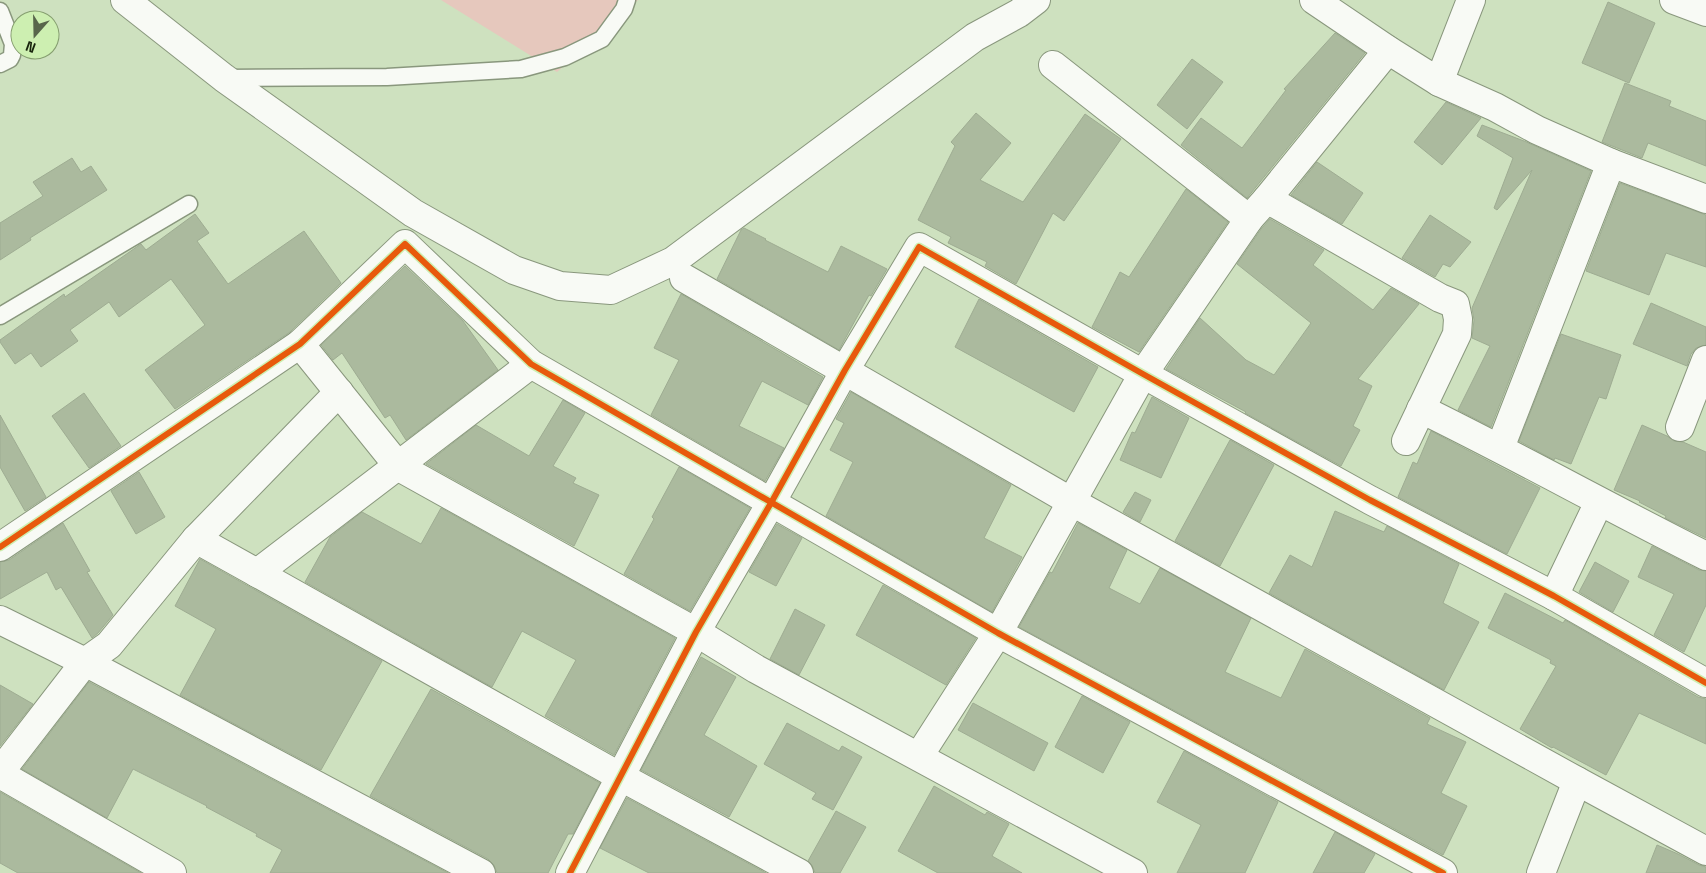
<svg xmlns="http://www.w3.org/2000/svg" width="1706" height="873" viewBox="0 0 1706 873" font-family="'Space Grotesk',sans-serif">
<rect width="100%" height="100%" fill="#cee1bf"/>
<polygon fill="#e6c8bd" points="441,0 638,0 557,72"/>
<g fill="#abba9e" stroke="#9eac92">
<polygon points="1608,2 1655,23 1629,83 1582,63"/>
<polygon points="1335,33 1365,53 1247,198 1181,145 1201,118 1242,148 1286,90 1284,89"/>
<polygon points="1192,59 1223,82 1187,129 1157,105"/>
<polygon points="1625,83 1671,101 1669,106 1706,121 1706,166 1648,143 1642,158 1602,142"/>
<polygon points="1446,102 1481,118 1442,165 1414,142"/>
<polygon points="976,113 1011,143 980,180 1023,202 1085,114 1121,139 1064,221 1053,213 1016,284 985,266 987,262 948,243 951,237 918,220 955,146 951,142"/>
<polygon points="1482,125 1524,141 1591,171 1491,427 1458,410 1490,346 1472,338 1474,320 1472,308 1532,170 1497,210 1494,208 1513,158 1477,136"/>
<polygon points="72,158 81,172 91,166 107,190 30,238 31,240 0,260 0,223 43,196 33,182"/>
<polygon points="1317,162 1363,193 1342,224 1291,195"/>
<polygon points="1620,183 1706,215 1706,267 1666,253 1649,295 1586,271"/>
<polygon points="1186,189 1228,222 1139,352 1092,327 1120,272 1129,277"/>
<polygon points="195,214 209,233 197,241 228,284 304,231 341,283 290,332 175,409 145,370 205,325 171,279 119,317 109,302 70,330 78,341 41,367 31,353 15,364 0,342 0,340 64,294 65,297 138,246 141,244 146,250"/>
<polygon points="1430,215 1471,242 1450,267 1443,264 1435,277 1402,258"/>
<polygon points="1270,219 1324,250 1313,265 1373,310 1391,288 1419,304 1358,379 1372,386 1353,426 1360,430 1341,466 1245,413 1246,412 1166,369 1200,318 1246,360 1274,375 1311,323 1237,264 1261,229"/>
<polygon points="744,228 766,239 765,240 828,272 841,246 887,269 871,296 869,295 839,350 717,279 741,230"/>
<polygon points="405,266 463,321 498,370 406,440 390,415 385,418 342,353 333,360 321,345"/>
<polygon points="681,294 823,377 808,405 762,381 739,426 784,448 765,481 651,415 679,360 654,348"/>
<polygon points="979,299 1098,367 1074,412 955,347"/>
<polygon points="1651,303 1706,327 1706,345 1696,348 1691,354 1687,366 1633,344"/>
<polygon points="1561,334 1621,355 1606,399 1599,397 1571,464 1555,458 1554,460 1519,441"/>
<polygon points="851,392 1011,485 984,538 1022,557 992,612 826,516 853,462 830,450 844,423 836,419"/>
<polygon points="84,393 121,446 89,468 52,416"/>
<polygon points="1152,397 1189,418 1161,478 1120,460 1132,432 1135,433"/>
<polygon points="563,400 585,413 553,466 576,478 573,483 599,495 574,546 426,464 476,425 529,456"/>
<polygon points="0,415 46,497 25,511 0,467"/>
<polygon points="1642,425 1667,436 1674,441 1683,442 1706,452 1706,538 1665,518 1666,516 1639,502 1640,501 1614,490"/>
<polygon points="1431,431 1540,488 1507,554 1398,497 1413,462 1417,464"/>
<polygon points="1230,440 1274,465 1220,566 1175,541"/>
<polygon points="679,467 750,508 690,611 624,574 654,519 652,517"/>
<polygon points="139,472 165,517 136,534 111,491"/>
<polygon points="1135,492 1151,500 1140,522 1123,512"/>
<polygon points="441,508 675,638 614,755 545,716 576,660 522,631 492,687 305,582 330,537 362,512 421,544"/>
<polygon points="1335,511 1384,532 1387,526 1459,564 1443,603 1479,622 1444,690 1269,593 1290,555 1312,567"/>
<polygon points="63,523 90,571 87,572 113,615 98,633 92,638 61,587 56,590 47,572 0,599 0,562 9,560"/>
<polygon points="1078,523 1127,550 1109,588 1140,604 1160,568 1251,618 1225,672 1281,698 1305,649 1430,718 1427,724 1466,742 1441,793 1467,806 1443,855 1019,627 1050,572 1052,573"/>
<polygon points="777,524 802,538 776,586 749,572"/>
<polygon points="1652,546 1699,570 1706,571 1706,605 1684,652 1654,635 1674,594 1638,577"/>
<polygon points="200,559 382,661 321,770 180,695 216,629 175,606"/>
<polygon points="1595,562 1629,581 1613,612 1579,592"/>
<polygon points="883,585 976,638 946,685 856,635"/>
<polygon points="1505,593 1563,623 1565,620 1698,697 1706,699 1706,744 1639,713 1606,775 1553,747 1552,748 1520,729 1556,666 1550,663 1551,660 1488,628"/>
<polygon points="795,609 825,625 799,675 770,659"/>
<polygon points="701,657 736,677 704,735 757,766 729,817 641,770"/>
<polygon points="89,682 448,873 270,873 282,850 256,836 257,834 206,807 207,806 133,769 107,818 22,769"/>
<polygon points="0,685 33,704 0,746"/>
<polygon points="431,689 600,783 573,834 568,834 548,873 497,873 494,865 488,859 370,796"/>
<polygon points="1082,696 1130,722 1103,773 1055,747"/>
<polygon points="973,703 1048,743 1034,771 958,730"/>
<polygon points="787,723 839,751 842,746 862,757 833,810 812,799 816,793 764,764"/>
<polygon points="1184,751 1278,802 1245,873 1177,873 1201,825 1157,802"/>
<polygon points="934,786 985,815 987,812 1009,824 992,856 1022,873 938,873 898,851"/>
<polygon points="0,792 141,873 18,873 0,863"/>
<polygon points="627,798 766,873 649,873 600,848"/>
<polygon points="836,811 866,827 840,873 815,873 812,865 808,861"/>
<polygon points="1335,832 1375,854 1364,873 1313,873"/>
<polygon points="1657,845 1678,854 1699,865 1706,867 1706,873 1646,873"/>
</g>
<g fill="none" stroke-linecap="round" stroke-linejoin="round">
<g stroke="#89977d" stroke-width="19">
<g id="service">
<polyline points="0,11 13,44 12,55 10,59 0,64"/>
<polyline points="226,78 387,77 521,69 565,57 602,39 624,9 627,0"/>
<polyline points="0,316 189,204"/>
</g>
</g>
<g stroke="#89977d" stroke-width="30">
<g id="minor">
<polyline points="125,0 224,78 413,213 514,270 560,286 611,290 673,261 975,37 1019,13 1036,0"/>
<polyline points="1314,0 1388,50 1439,82 1495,107 1537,130 1611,163 1706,199"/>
<polyline points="1674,0 1706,12"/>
<polyline points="1053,65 1249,219"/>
<polyline points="1439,82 1471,0"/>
<polyline points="1267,199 1440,298 1455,304 1458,319 1457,334 1406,441"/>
<polyline points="684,278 1072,502 1577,781 1706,851"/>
<polyline points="300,344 399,467 696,632 756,669 1133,873"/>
<polyline points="531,364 257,573 621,777 799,873"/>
<path d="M1421,409C1517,456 1610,508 1706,556"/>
<polyline points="1680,427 1706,360"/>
<polyline points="1500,448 1611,163"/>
<polyline points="196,539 339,392"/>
<polyline points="0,547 300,344 405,244 531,364 998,633 1443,873"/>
<polyline points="1554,596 1599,502"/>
<polyline points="0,620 85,662 481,873"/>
<polyline points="919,756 998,633 1143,374 1249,219 1267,199 1388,50"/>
<polyline points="0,772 85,662 109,645 196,539 257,573"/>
<polyline points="0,774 172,873"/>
<polyline points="570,873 696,632 771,503 845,370 919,247 1143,374 1370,500 1554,596 1706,683"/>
<polyline points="1541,873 1577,781"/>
</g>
</g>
<use href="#service" stroke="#f8faf5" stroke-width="16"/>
<use href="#minor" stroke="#f8faf5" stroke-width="28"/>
<g stroke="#cdefb1" stroke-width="9">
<g id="cycleway">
<polyline points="0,547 300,344 405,244 531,364 998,633 1443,873"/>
<polyline points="570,873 696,632 771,503 845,370 919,247 1143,374 1370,500 1554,596 1706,683"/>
</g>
</g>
<use href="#cycleway" stroke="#e8590c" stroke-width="6"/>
</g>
<g transform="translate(35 35) rotate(200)"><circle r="24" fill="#cdefb1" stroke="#859e6f"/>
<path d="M0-4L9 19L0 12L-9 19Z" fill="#58664b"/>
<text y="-8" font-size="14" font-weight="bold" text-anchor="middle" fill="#18240d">N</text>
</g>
</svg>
